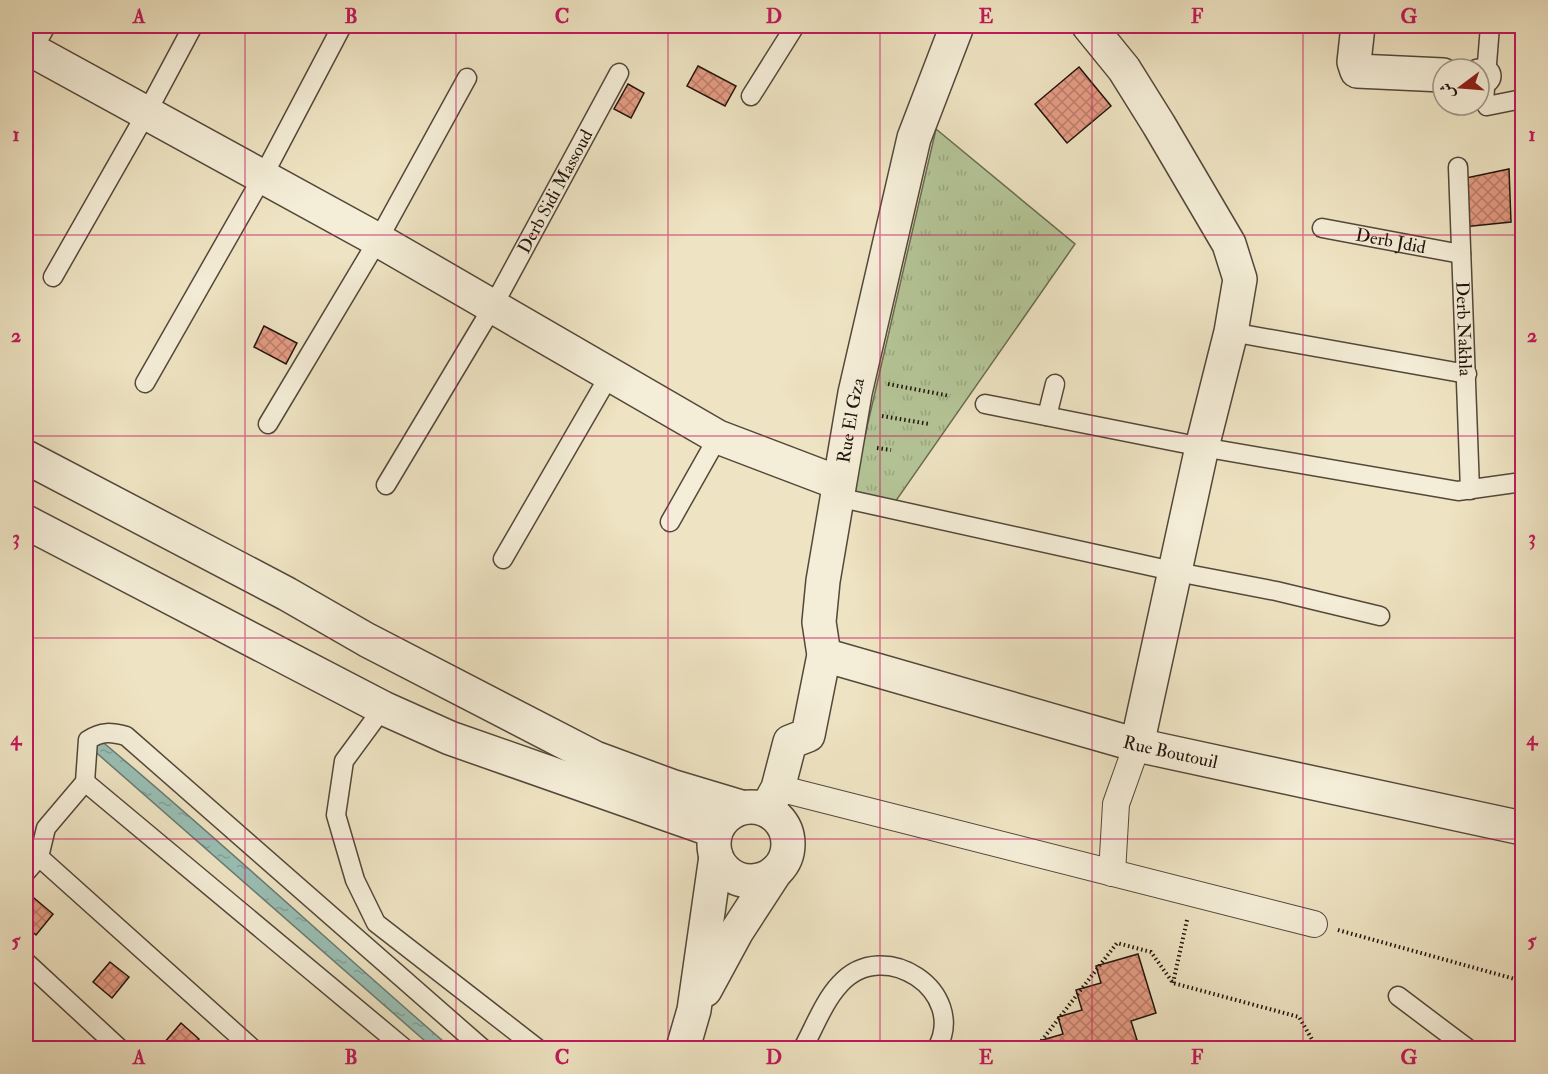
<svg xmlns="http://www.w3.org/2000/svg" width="1548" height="1074" viewBox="0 0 1548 1074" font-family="'IM FELL Double Pica',Amiri,serif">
<defs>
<pattern id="park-tufts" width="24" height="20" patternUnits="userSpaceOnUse" patternTransform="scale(1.5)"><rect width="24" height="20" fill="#b4c597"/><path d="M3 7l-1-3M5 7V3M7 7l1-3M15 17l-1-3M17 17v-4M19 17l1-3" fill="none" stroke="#9aa881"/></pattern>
<pattern id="water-ripples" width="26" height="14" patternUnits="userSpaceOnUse" patternTransform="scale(1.5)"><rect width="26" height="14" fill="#99beb3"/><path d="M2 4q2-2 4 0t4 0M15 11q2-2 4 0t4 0" fill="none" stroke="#84a299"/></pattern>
<pattern id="building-cross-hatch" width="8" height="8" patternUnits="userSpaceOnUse" patternTransform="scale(1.5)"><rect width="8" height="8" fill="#e59b84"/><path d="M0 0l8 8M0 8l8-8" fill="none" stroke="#b97d6a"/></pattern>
</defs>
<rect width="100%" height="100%" fill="#eee3c2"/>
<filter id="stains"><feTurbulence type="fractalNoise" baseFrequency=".00333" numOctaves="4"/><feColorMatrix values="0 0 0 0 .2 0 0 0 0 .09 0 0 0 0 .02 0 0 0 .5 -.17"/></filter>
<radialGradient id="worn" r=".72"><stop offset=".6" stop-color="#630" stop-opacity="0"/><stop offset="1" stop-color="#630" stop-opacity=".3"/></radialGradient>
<polygon fill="url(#park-tufts)" stroke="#6a6c52" stroke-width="1.5" points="936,129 1075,244 893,505 851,496"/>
<path fill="url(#water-ripples)" stroke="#697a71" stroke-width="1.5" d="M99,739C219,839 333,946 451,1048H433L91,748Z"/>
<g fill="url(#building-cross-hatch)" stroke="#21140d" stroke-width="1.5">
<polygon points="698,66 736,86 725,106 687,86"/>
<polygon points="1079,67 1111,106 1067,143 1035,104"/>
<polygon points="628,84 644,93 631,118 614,109"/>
<polygon points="1509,169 1511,222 1463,227 1461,179"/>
<polygon points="264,326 297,343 286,364 254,347"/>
<polygon points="34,898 53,914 36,935 26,926 26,909"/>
<polygon points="1138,954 1156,1013 1131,1021 1137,1040 1114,1048 1041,1048 1039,1041 1063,1034 1058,1017 1082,1010 1076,990 1101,983 1096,966"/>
<polygon points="110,962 129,977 112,998 93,982"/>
<polygon points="181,1023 199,1039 191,1048 170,1048 164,1043"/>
<polygon points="1233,1043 1295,1046 1295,1048 1233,1048"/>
</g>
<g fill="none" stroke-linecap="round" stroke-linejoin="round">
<g stroke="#54483a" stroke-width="21">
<g id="service">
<polyline points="1490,26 1484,101 1487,106 1522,99"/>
<polyline points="29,56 46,26"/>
<polyline points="751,96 795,26"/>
<path id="s1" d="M1458,167L1470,490"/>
<path id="s2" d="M1322,228L1461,254"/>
<polyline points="53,277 147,112 193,26"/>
<polyline points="1231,332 1467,374"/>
<polyline points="145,383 263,176 342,26"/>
<polyline points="985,404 1202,447 1458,491 1522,482"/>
<polyline points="1047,416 1055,384"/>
<polyline points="268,424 378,240 467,78"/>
<path id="s3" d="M386,485L492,308L619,73"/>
<polyline points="837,497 1177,572 1276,591 1380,616"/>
<polyline points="670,522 718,437"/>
<polyline points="503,559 609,376"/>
<polyline points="383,708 344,761 336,815 355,880 376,923 537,1048"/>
<polyline points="85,782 404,1048"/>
<polyline points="26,872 39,857"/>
<polyline points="26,962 119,1048"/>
<polyline points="1398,996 1467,1048"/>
<path d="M252,1048L39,857L46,828L85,782L88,740C102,731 111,732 126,736L482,1048"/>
<path d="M803,1048C814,1028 824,1001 840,984C884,935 968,992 937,1048"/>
</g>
</g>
<g stroke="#54483a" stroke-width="28">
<g id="pedestrian">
<polyline points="778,788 1314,924"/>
<polyline points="1112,873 1116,804 1137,745"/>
</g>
</g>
<g stroke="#54483a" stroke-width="36">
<g id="minor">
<polyline points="1089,26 1124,69 1159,125 1229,244 1240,279 1231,332 1202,447 1137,745"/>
<polyline points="1358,26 1354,62 1357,71 1443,75"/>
<polyline points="26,47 378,240 718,437 839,483"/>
<polyline points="1479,76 1484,76"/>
<polyline points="26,457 287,594 367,640 595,758 671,786 741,807"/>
<polyline points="26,522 383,708 450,738 715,831"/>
<path id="s4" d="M824,655L1137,745L1522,828"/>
<circle cx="751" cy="844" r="37"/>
<path id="s5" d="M766,810L778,788L790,742L808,735L824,655L819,622L823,581L855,393L914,138L957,26"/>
<polyline points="705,990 737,931 776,871"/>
<polyline points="683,1048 694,1010 716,856"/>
</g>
</g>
<g stroke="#21140d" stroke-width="4" stroke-dasharray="1.5 3" stroke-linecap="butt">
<polyline points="888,384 950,396"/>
<polyline points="882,416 929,424"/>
<polyline points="877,448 891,450"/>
<polyline points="1338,930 1522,981"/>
<polyline points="1173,983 1187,920"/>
<polyline points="1036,1048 1117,943 1151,952 1173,983 1299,1017 1317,1048"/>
</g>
<use href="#service" stroke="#f4edd7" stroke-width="18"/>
<use href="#pedestrian" stroke="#f4edd7" stroke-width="26"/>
<use href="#minor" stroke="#f4edd7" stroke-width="33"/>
</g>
<path fill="none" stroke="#c2185b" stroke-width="1.5" stroke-opacity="0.55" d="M245,26V1048M456,26V1048M668,26V1048M880,26V1048M1092,26V1048M1303,26V1048M26,235H1522M26,436H1522M26,638H1522M26,839H1522"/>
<g text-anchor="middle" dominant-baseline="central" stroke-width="6" stroke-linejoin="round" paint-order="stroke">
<g font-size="18" fill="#21140d" stroke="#f4edd7">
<text stroke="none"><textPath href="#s3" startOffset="339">Derb Sidi Massoud</textPath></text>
<text stroke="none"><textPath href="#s2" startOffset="70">Derb Jdid</textPath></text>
<text stroke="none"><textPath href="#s1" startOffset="162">Derb Nakhla</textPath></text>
<text stroke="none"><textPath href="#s5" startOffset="411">Rue El Gza</textPath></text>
<text stroke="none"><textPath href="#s4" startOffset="360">Rue Boutouil</textPath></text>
</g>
</g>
<rect width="1548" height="1074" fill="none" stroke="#eee3c2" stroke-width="66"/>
<g transform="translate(1461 87) rotate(254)"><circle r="28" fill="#f4edd7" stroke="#a09686" stroke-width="1.5"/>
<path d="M0-4.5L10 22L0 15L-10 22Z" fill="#8f2418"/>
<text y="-9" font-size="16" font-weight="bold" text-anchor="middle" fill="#21140d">ش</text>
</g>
<rect x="33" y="33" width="1482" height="1008" fill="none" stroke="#c2185b" stroke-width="2"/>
<g font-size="20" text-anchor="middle" font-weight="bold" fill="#c2185b">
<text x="139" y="23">A</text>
<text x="351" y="23">B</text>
<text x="562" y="23">C</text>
<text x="774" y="23">D</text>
<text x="986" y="23">E</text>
<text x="1197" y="23">F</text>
<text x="1409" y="23">G</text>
<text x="16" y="141">1</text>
<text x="1532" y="141">1</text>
<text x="16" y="342">2</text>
<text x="1532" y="342">2</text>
<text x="16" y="544">3</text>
<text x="1532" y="544">3</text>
<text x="16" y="745">4</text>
<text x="1532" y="745">4</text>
<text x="16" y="947">5</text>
<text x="1532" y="947">5</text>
<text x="139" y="1064">A</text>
<text x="351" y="1064">B</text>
<text x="562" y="1064">C</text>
<text x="774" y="1064">D</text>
<text x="986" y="1064">E</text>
<text x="1197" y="1064">F</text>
<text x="1409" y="1064">G</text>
</g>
<rect width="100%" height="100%" filter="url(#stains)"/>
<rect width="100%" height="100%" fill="url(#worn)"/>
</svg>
